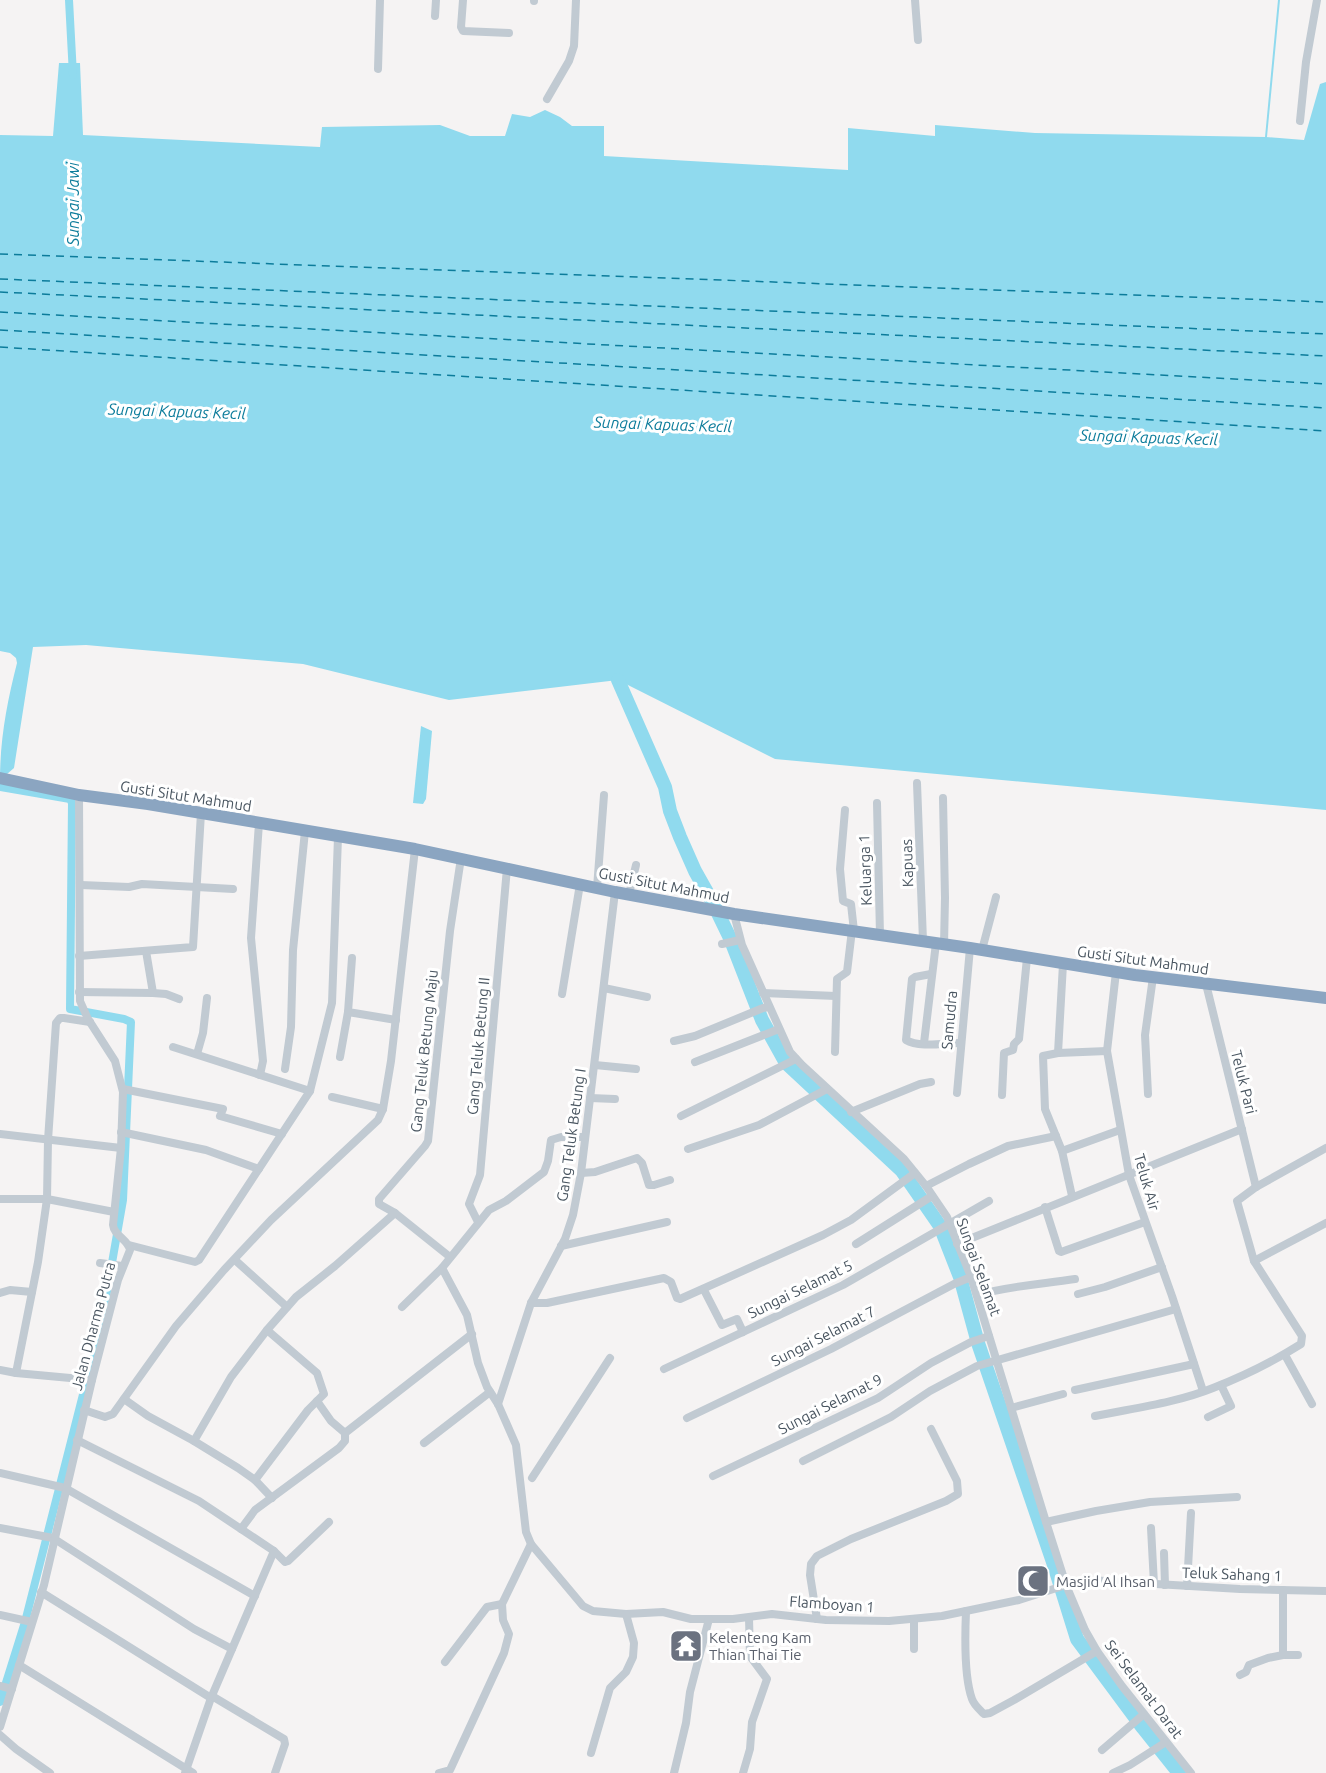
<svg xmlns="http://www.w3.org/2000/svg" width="1326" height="1773" viewBox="0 0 1326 1773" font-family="Ubuntu,sans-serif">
<rect width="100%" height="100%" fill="#f5f3f3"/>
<g fill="#90daee">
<path d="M59,63H80L83,135L320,147L322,127L440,125L470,136H505L512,114L530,117L545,110L560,117L572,126H604V156L848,170V128L935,136V125L1035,133L1266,137L1304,140L1320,84L1326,82V810L775,759L618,680L449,700L303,664L86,645L33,647L14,768L0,780C0,739 7,702 17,663L16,658L10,653L0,651V135L53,136Z"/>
<polygon points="421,726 432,731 426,799 423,804 413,803"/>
</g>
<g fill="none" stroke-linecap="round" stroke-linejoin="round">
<polyline stroke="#90daee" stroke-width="2" points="1266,137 1279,0"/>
<g stroke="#90daee" stroke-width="8">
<polyline points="69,0 73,75"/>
<polyline points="0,787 70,799 72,803 70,1009 124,1019 131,1022 123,1200 102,1320 25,1622 0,1702"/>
</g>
<polyline stroke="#90daee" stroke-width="14" points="618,680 665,787 670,811 680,837 695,871 713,903 730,938 762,1020 786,1063 902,1171 940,1226 960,1277 978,1343 1054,1565 1077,1639 1143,1728 1179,1773"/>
<g stroke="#0c7c9b" stroke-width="1.5" stroke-dasharray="8 6" stroke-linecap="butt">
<polyline points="0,254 1326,302"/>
<polyline points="0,279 1326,334"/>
<polyline points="0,292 1326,356"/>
<polyline points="0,312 1326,384"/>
<polyline points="0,330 1326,408"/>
<polyline points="0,347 1326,431"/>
</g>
<g stroke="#c1cad2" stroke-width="8">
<polyline points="463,0 461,27 463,31 509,33"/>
<polyline points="915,0 918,40"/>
<polyline points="534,1 534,0"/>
<polyline points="435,16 436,0"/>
<polyline points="378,69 380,0"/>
<polyline points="547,99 569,61 574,46 576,0"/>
<polyline points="1300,121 1306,62 1317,0"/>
<polyline points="917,783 923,941"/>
<polyline points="943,798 945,898 944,945"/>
<polyline points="877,803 880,935"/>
<polyline points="845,810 840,869 843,901 851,904 854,931"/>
<polyline points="259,823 251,938 263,1061 260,1075"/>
<polyline points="81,885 129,887 142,884 233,889"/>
<polyline points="597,888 604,795"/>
<polyline points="629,894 636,865"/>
<polyline points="734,914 742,945 790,1052 802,1065 904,1159 926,1186 947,1217 971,1277 1046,1522 1066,1585 1085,1630 1097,1651 1122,1686 1191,1773"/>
<polyline points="722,944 740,940"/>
<polyline points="982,950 996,897"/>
<polyline points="146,951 153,993 166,994 179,999"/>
<polyline points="79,956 193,947 201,813"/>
<polyline points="352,958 348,1012 396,1020"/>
<polyline points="1116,972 1107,1051 1129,1175 1172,1296 1203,1391"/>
<path d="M931,974L915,977L912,979L906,1040C919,1048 945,1043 960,1043"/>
<polyline points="1206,984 1256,1187"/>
<polyline points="604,988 647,997"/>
<polyline points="79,992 153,993"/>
<polyline points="763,993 836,996"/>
<polyline points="562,994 580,884"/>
<polyline points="674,1041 695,1036 763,1008 769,1007"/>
<polyline points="924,1043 936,943"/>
<polyline points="835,1052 837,979 847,972 852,930"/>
<polyline points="1058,1053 1063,964"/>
<polyline points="197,1054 203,1033 207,998"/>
<polyline points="340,1057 348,1012"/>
<polyline points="695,1062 779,1029"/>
<polyline points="595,1065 636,1069"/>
<polyline points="285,1069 291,1027 293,950 305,831"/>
<polyline points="123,1089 223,1109 220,1116 282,1134"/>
<polyline points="310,1091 332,1003 338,837"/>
<polyline points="957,1093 970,948"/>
<polyline points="1148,1094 1145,1035 1153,977"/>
<polyline points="1002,1095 1004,1053 1013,1050 1014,1044 1019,1039 1027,958"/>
<polyline points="332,1097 383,1109"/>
<polyline points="590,1098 615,1099"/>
<polyline points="851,1112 920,1084 931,1082"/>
<polyline points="681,1116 796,1059"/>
<polyline points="121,1132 206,1150 259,1169"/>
<polyline points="0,1134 121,1148"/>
<polyline points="585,1137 561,1137 551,1140 548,1161 544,1172 506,1201 489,1210 442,1268 467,1315 478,1363 487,1387 498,1404 516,1445 526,1532 531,1544 583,1606 593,1611 626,1614 663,1612 691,1619 733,1619 772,1614 826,1620 889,1621 942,1616 1019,1600 1066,1585 1089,1580 1240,1589 1326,1591"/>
<polyline points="688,1149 759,1125 827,1089"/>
<polyline points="1062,1151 1120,1130"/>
<polyline points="581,1173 595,1172 637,1158 642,1163 649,1185 654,1185 670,1180"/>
<polyline points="926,1186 969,1164 1008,1146 1056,1136"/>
<polyline points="1072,1196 1062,1151 1045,1109 1043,1056 1058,1053 1107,1051"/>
<polyline points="0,1199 47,1199 114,1212"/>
<polyline points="1045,1207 1059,1251 1061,1252 1145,1222"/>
<polyline points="395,1213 450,1257"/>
<polyline points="478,1222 469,1204 480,1175 507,868"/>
<polyline points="856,1244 932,1196"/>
<polyline points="957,1244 1242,1129"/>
<polyline points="129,1245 195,1262 199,1260 310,1091 173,1047"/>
<polyline points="561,1246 667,1222"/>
<polyline points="235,1260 287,1307"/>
<polyline points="1254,1261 1326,1223"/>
<polyline points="100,1263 122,1266"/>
<polyline points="704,1290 722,1325 737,1319 743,1332"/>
<polyline points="0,1293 10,1290 32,1292"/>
<polyline points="1078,1294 1105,1287 1162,1267"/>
<path d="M977,1295C1009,1286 1042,1284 1075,1279"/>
<polyline points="531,1303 547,1303 664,1278 671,1282 677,1298 680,1299 823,1235 851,1220 915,1173"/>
<polyline points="402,1307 442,1268"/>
<polyline points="1285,1355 1312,1404"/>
<polyline points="664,1369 843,1285 989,1201"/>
<polyline points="0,1370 16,1373 92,1380"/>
<polyline points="16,1373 38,1262 47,1199 48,1140 56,1023 60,1018 64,1018 90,1022"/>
<polyline points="1075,1390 1194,1364"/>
<polyline points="124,1399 148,1416 194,1441 231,1377 267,1330 296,1297 335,1266 395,1213 379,1204 379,1199 425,1146 428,1141 450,931 461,858"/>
<polyline points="317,1401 331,1421 345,1433"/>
<polyline points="498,1404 531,1303 565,1239 573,1215 581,1173 615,892"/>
<polyline points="1011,1408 1063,1394"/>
<polyline points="84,1410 105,1417 113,1414 176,1326 224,1270 271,1220 378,1120 383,1109 391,1061 415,849"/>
<path d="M1095,1416C1134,1408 1176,1403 1213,1388C1244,1376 1274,1361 1301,1344L1302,1336L1254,1261L1237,1201L1256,1187L1326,1148"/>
<polyline points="1208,1417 1231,1406 1221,1385"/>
<polyline points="687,1418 831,1349 954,1284 971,1277"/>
<polyline points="77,1440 199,1501 274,1551 211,1698 185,1773"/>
<polyline points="194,1441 238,1468 255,1480 272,1498"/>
<polyline points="424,1443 490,1392"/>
<polyline points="803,1461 891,1417 930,1391 977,1366 1176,1309"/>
<polyline points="0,1473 65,1488 255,1596"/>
<polyline points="713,1476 878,1398 931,1363 971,1342 989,1336"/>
<polyline points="532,1478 610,1358"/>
<polyline points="255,1480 308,1410 324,1394 317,1373 267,1330"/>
<polyline points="1046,1522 1096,1511 1150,1502 1237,1497"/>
<polyline points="0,1528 53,1538 194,1629 232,1649"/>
<polyline points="1151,1528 1154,1584"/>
<polyline points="241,1529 255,1510 339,1448 345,1441 345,1433 472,1334"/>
<polyline points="274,1551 285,1562 288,1561 329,1522"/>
<polyline points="1164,1553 1165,1585"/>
<polyline points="1187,1586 1191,1513"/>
<polyline points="41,1592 211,1698"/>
<path d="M966,1611C965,1634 964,1677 972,1699C974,1705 979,1709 984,1714L990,1713L1014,1700L1097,1651"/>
<polyline points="0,1615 32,1622"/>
<polyline points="817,1619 810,1575 811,1564 817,1556 851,1539 946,1501 958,1494 957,1481 931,1429"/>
<polyline points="914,1619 914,1649"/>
<polyline points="1283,1655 1298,1655"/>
<polyline points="445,1662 487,1607 502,1604"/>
<polyline points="19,1665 193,1773"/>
<polyline points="1240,1675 1246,1672 1249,1665 1268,1658 1283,1655 1283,1590"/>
<polyline points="0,1686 12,1689"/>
<polyline points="212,1696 284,1739 285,1744 275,1773"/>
<path d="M0,1727L44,1585L92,1380L118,1280L130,1250C128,1239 114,1236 113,1225L121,1148L123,1092L115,1061L88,1019L80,1001L79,795"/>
<polyline points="0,1735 16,1749 50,1773"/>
<polyline points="1102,1750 1144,1714"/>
<polyline points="591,1753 610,1688 626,1672 633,1657 634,1643 626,1614"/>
<polyline points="439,1773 450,1770 504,1653 509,1634 503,1620 502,1604 531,1544"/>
<polyline points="674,1773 686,1723 690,1692 709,1619"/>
<polyline points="743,1773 750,1749 752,1722 767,1679 750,1656 749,1618"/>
<polyline points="1113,1773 1130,1765 1166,1742"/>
</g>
<polyline stroke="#8ba5c1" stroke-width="12" points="0,778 79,795 148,804 415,849 615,892 734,914 970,948 1135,975 1326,998"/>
</g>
<defs>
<g id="mosque-square" transform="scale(1.725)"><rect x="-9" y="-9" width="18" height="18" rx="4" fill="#6b7280" stroke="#fff"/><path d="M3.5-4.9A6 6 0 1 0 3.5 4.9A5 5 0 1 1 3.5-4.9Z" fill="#fff"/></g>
<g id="temple-square" transform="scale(1.725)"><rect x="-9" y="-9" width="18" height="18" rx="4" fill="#6b7280" stroke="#fff"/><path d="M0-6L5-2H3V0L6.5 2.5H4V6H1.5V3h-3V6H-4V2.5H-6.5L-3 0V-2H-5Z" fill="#fff"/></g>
</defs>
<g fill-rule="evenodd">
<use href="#mosque-square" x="1033" y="1581"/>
<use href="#temple-square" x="686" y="1646"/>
</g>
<g text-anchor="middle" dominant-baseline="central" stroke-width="6" stroke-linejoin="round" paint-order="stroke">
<g font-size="15" fill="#4a5661" stroke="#fff">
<text transform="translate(186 796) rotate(9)">Gusti Situt Mahmud</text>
<text transform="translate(907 863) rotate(-92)">Kapuas</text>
<text transform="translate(865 870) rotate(-92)">Keluarga 1</text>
<text transform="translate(664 885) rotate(11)">Gusti Situt Mahmud</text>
<text transform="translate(1143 960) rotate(8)">Gusti Situt Mahmud</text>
<text transform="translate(949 1020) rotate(-85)">Samudra</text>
<text transform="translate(478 1046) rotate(-85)">Gang Teluk Betung II</text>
<text transform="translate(424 1051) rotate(-84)">Gang Teluk Betung Maju</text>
<text transform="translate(1244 1082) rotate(76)">Teluk Pari</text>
<text transform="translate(571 1135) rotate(-82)">Gang Teluk Betung I</text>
<text transform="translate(1147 1182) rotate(74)">Teluk Air</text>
<text transform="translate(979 1267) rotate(70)">Sungai Selamat</text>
<text transform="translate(800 1289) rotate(-26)">Sungai Selamat 5</text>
<text transform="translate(93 1326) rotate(-75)">Jalan Dharma Putra</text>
<text transform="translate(823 1336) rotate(-27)">Sungai Selamat 7</text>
<text transform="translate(830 1404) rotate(-27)">Sungai Selamat 9</text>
<text transform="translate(1232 1574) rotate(2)">Teluk Sahang 1</text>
<text transform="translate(832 1604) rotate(4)">Flamboyan 1</text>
<text transform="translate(1144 1689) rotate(53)">Sei Selamat Darat</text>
</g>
<g font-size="15" fill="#5b616d" stroke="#fff" text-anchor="start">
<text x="1056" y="1581">Masjid Al Ihsan</text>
<text x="709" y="1637">Kelenteng Kam<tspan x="709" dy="17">Thian Thai Tie</tspan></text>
</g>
<g font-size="16" font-style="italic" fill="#0c7c9b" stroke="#fff">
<text transform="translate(73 204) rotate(-90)">Sungai Jawi</text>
<text transform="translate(177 411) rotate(2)">Sungai Kapuas Kecil</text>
<text transform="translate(663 424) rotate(2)">Sungai Kapuas Kecil</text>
<text transform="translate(1149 437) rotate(2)">Sungai Kapuas Kecil</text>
</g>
</g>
</svg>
